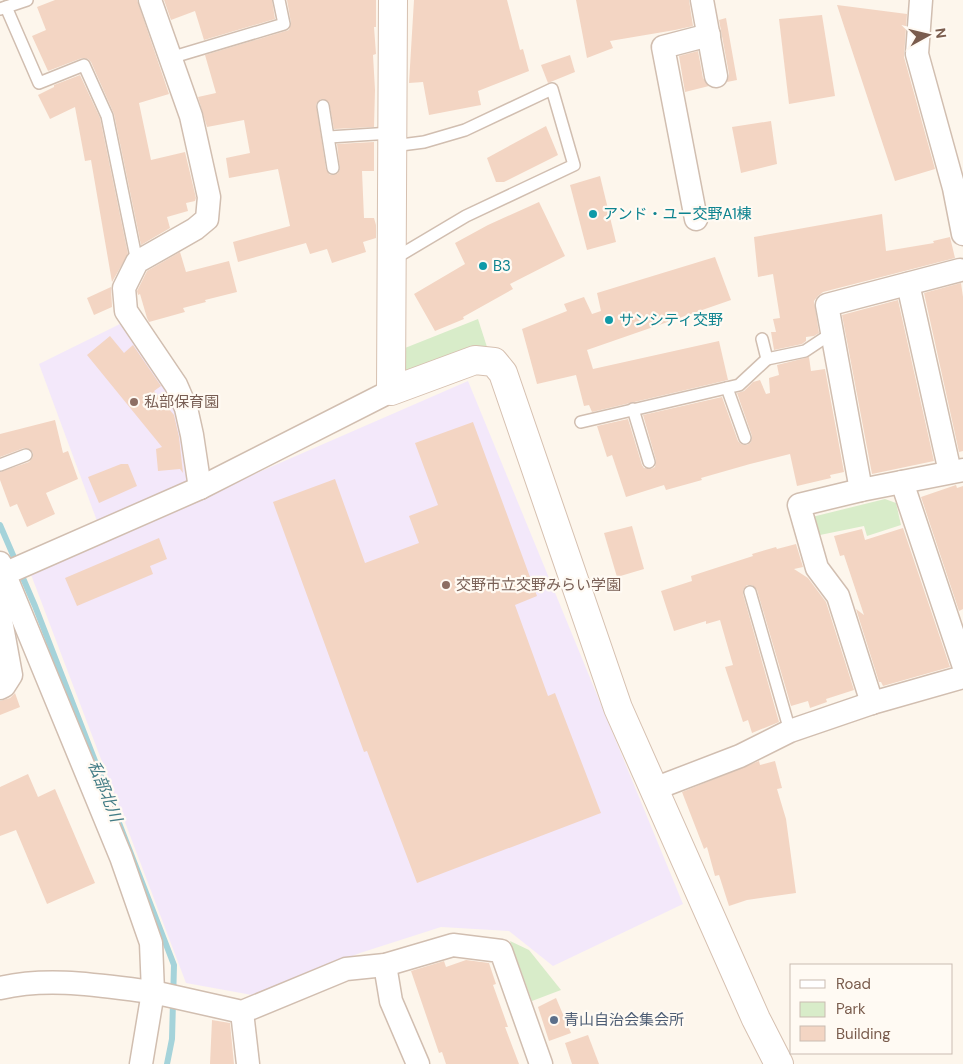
<svg xmlns="http://www.w3.org/2000/svg" width="963" height="1064" viewBox="0 0 963 1064" font-family="'DM Sans','Noto Sans JP',sans-serif">
<rect width="100%" height="100%" fill="#fdf6ec"/>
<g fill="#f3e8fa">
<polygon points="124,322 169,382 193,480 97,521 39,364"/>
<polygon points="468,381 683,904 553,966 509,931 441,927 360,953 252,995 186,983 30,572"/>
</g>
<g fill="#d8ecc9">
<polygon points="478,319 487,347 405,378 405,348"/>
<polygon points="885,499 896,503 901,525 867,536 864,526 815,536 812,517"/>
<polygon points="510,941 529,950 561,990 532,1001"/>
</g>
<g fill="none" stroke-linecap="round" stroke-linejoin="round">
<polyline stroke="#a5d3da" stroke-width="6" points="0,525 35,606 174,965 172,1039 167,1064"/>
</g>
<g fill="#f3d5c3">
<polygon points="55,0 137,0 169,94 139,103 151,160 185,152 196,198 195,201 186,203 188,211 167,217 170,228 141,245 114,114 91,62 88,59 82,58 48,71 32,36 46,30 37,7"/>
<polygon points="164,0 272,0 275,19 204,40 195,11 171,20"/>
<polygon points="287,0 376,0 376,27 374,27 376,54 373,55 375,90 374,127 334,129 329,102 321,99 316,104 326,169 330,175 337,174 340,170 337,144 374,142 374,171 362,171 364,218 374,218 376,225 376,238 363,242 366,252 332,263 327,249 310,254 306,243 238,262 233,242 290,226 278,169 229,178 226,158 250,153 244,120 207,127 198,97 216,93 205,55 289,30 291,23"/>
<polygon points="414,0 507,0 520,50 523,49 529,71 478,91 481,105 429,115 423,82 409,83"/>
<polygon points="576,0 689,0 693,26 675,30 610,41 613,48 587,58"/>
<polygon points="837,5 907,14 904,57 935,169 895,181"/>
<polygon points="822,15 835,96 789,104 779,19"/>
<polygon points="726,18 737,80 727,82 729,74 719,20"/>
<polygon points="698,51 703,78 709,86 685,92 679,56"/>
<polygon points="570,55 575,72 548,83 541,65"/>
<polygon points="80,75 100,118 128,254 112,282 91,160 85,161 75,107 50,119 38,95 54,87 54,85"/>
<polygon points="771,121 777,164 741,173 732,127"/>
<polygon points="546,126 558,155 504,182 496,182 487,158"/>
<polygon points="600,176 616,242 587,250 570,185"/>
<polygon points="539,202 565,256 510,284 513,289 463,317 464,319 435,331 414,294 465,264 455,243 488,225"/>
<polygon points="882,214 886,251 934,243 933,241 950,237 955,258 823,292 818,296 814,301 819,333 814,336 806,337 806,341 802,344 774,350 771,332 776,332 773,319 780,318 773,274 758,277 754,237"/>
<polygon points="180,252 186,272 229,261 237,292 205,300 206,302 183,308 185,312 149,322 147,318 140,294 138,295 137,291 147,271"/>
<polygon points="715,257 731,300 587,350 593,369 719,341 728,380 592,412 589,405 584,406 576,375 537,384 522,329 567,311 564,304 584,297 592,314 601,311 597,293"/>
<polygon points="961,283 963,297 963,451 959,452 924,293"/>
<polygon points="111,287 112,307 94,315 87,298"/>
<polygon points="898,300 934,461 872,474 842,315"/>
<polygon points="110,336 124,353 133,345 161,386 154,391 174,415 179,437 183,473 180,469 158,471 156,449 162,447 87,355"/>
<polygon points="809,357 811,371 825,369 844,472 830,475 831,478 797,486 790,454 750,464 701,478 702,480 666,490 664,485 626,497 612,455 607,457 597,426 628,419 642,465 644,468 651,469 655,467 656,460 643,415 722,397 738,441 741,444 747,445 751,442 752,436 737,393 744,391 753,382 760,380 766,394 770,393 769,378 779,375 777,365"/>
<polygon points="55,420 63,453 68,451 78,479 46,493 55,514 27,527 17,504 10,507 0,480 0,472 29,462 33,457 33,453 30,449 24,448 0,457 0,434"/>
<polygon points="473,422 537,596 515,605 548,696 555,693 601,813 417,883 367,751 364,752 273,502 335,479 365,563 419,543 409,516 438,505 415,443"/>
<polygon points="121,464 128,464 137,486 99,503 88,477"/>
<polygon points="956,485 957,488 963,486 963,609 959,611 921,497"/>
<polygon points="632,526 644,569 617,577 604,533"/>
<polygon points="903,528 950,667 883,686 881,682 879,682 856,609 864,615 844,555 840,556 834,536 862,529 865,540"/>
<polygon points="159,538 167,559 150,566 153,574 77,606 65,578"/>
<polygon points="796,544 803,567 794,569 808,578 826,602 854,690 826,699 827,702 810,708 808,701 791,706 757,590 752,585 747,585 743,590 743,594 779,722 752,733 748,720 743,722 725,667 733,665 720,620 706,624 706,621 674,631 661,591 692,581 691,576 753,556 752,554 776,547 777,549"/>
<polygon points="15,693 20,707 0,715 0,701 10,698"/>
<polygon points="759,761 760,765 775,761 782,788 777,789 786,819 796,893 747,900 729,906 719,875 715,876 707,847 704,849 682,792"/>
<polygon points="28,774 38,797 55,789 95,883 47,904 16,830 0,836 0,787"/>
<polygon points="466,960 489,963 496,984 493,985 508,1027 505,1027 519,1064 446,1064 442,1052 439,1053 411,971 444,961 446,967"/>
<polygon points="556,998 571,1033 549,1041 538,1007"/>
<polygon points="212,1020 230,1023 234,1064 210,1064"/>
<polygon points="588,1035 599,1064 572,1064 565,1043"/>
</g>
<g fill="none" stroke-linecap="round" stroke-linejoin="round">
<g stroke="#d1beb0" stroke-width="14">
<g id="lane">
<polyline points="6,7 39,83 84,65 107,116 137,262"/>
<polyline points="0,9 27,0"/>
<polyline points="170,58 284,24 279,0"/>
<polyline points="323,106 333,168"/>
<polyline points="329,137 391,133"/>
<polyline points="392,260 466,216 574,165 552,89 465,130 424,142 393,146"/>
<polyline points="762,339 767,359 805,351 832,333"/>
<polyline points="727,388 745,438"/>
<polyline points="633,409 649,462"/>
<polyline points="581,422 739,385 767,359"/>
<polyline points="0,465 26,455"/>
<polyline points="750,592 790,731"/>
</g>
</g>
<g stroke="#d1beb0" stroke-width="25">
<g id="street">
<polyline points="150,0 191,116 209,197 207,219 195,229 137,262 124,288 126,311 176,385 186,408 192,435 200,488"/>
<polyline points="702,0 716,76"/>
<polyline points="921,0 917,54 954,188 963,234"/>
<polyline points="696,219 663,47 709,35"/>
<polyline points="908,284 950,472"/>
<polyline points="902,482 963,664"/>
<polyline points="861,490 827,305 960,270"/>
<path d="M0,563L121,857L151,943L153,992C103,986 50,976 0,988"/>
<polyline points="0,688 4,686 11,675 0,615 4,574 200,488 391,391"/>
<polyline points="872,703 838,596 817,568 799,505 861,490 963,470"/>
<polyline points="654,789 740,756 790,731 872,703 963,677"/>
<polyline points="385,965 391,1001 418,1064"/>
<polyline points="242,1012 248,1064"/>
<polyline points="141,1064 153,992 242,1012 346,969 385,965 453,945 501,951 541,1064"/>
</g>
</g>
<g stroke="#d6c0b0" stroke-width="30">
<polyline id="secondary" points="393,0 391,391 475,360 494,362 503,373 618,708 756,1019 779,1064"/>
</g>
<use href="#lane" stroke="#fff" stroke-width="11"/>
<use href="#street" stroke="#fff" stroke-width="22"/>
<use href="#secondary" stroke="#fff" stroke-width="28"/>
</g>
<g fill="#0f9aa8" stroke="#fffaf3" stroke-width="2">
<circle cx="593" cy="214" r="5"/>
<circle cx="483" cy="266" r="5"/>
<circle cx="609" cy="320" r="5"/>
</g>
<g fill="#8d6e63" stroke="#fffaf3" stroke-width="2">
<circle cx="134" cy="402" r="5"/>
<circle cx="446" cy="585" r="5"/>
</g>
<circle fill="#5c6f8a" stroke="#fffaf3" stroke-width="2" cx="554" cy="1020" r="5"/>
<g text-anchor="middle" dominant-baseline="central" stroke-width="4.5" stroke-linejoin="round" paint-order="stroke">
<g font-size="15" fill="#0d838f" stroke="#fffaf3" text-anchor="start">
<text x="603" y="214">アンド・ユー交野A1棟</text>
<text x="493" y="266">B3</text>
<text x="619" y="320">サンシティ交野</text>
</g>
<g font-size="15" fill="#785e54" stroke="#fffaf3" text-anchor="start">
<text x="144" y="402">私部保育園</text>
<text x="456" y="585">交野市立交野みらい学園</text>
</g>
<g font-size="15" fill="#4e5e75" stroke="#fffaf3" text-anchor="start">
<text x="564" y="1020">青山自治会集会所</text>
</g>
<g font-size="16" font-style="italic" fill="#437c86" stroke="#fffaf3">
<text transform="translate(105 791) rotate(68)">私部北川</text>
</g>
</g>
<rect x="790" y="964" width="162" height="90" fill="#fffaf3" stroke="#cabbb1"/>
<rect x="800" y="980" width="25" height="8" fill="#ffffff" stroke="#cabbb1"/>
<text x="836" y="989" font-size="15" fill="#7a5c4d">Road</text>
<rect x="800" y="1002" width="25" height="15" fill="#d8ecc9" stroke="#cabbb1"/>
<text x="836" y="1014" font-size="15" fill="#7a5c4d">Park</text>
<rect x="800" y="1026" width="25" height="15" fill="#f3d5c3" stroke="#cabbb1"/>
<text x="836" y="1039" font-size="15" fill="#7a5c4d">Building</text>
<g transform="translate(928 35) rotate(82)" stroke="#fffaf3" stroke-width="4" paint-order="stroke">
<path d="M0-4L9 19L0 12L-9 19Z" fill="#7a5c4d"/>
<text y="-8" font-size="14" font-weight="bold" text-anchor="middle" fill="#7a5c4d">N</text>
</g>
</svg>
